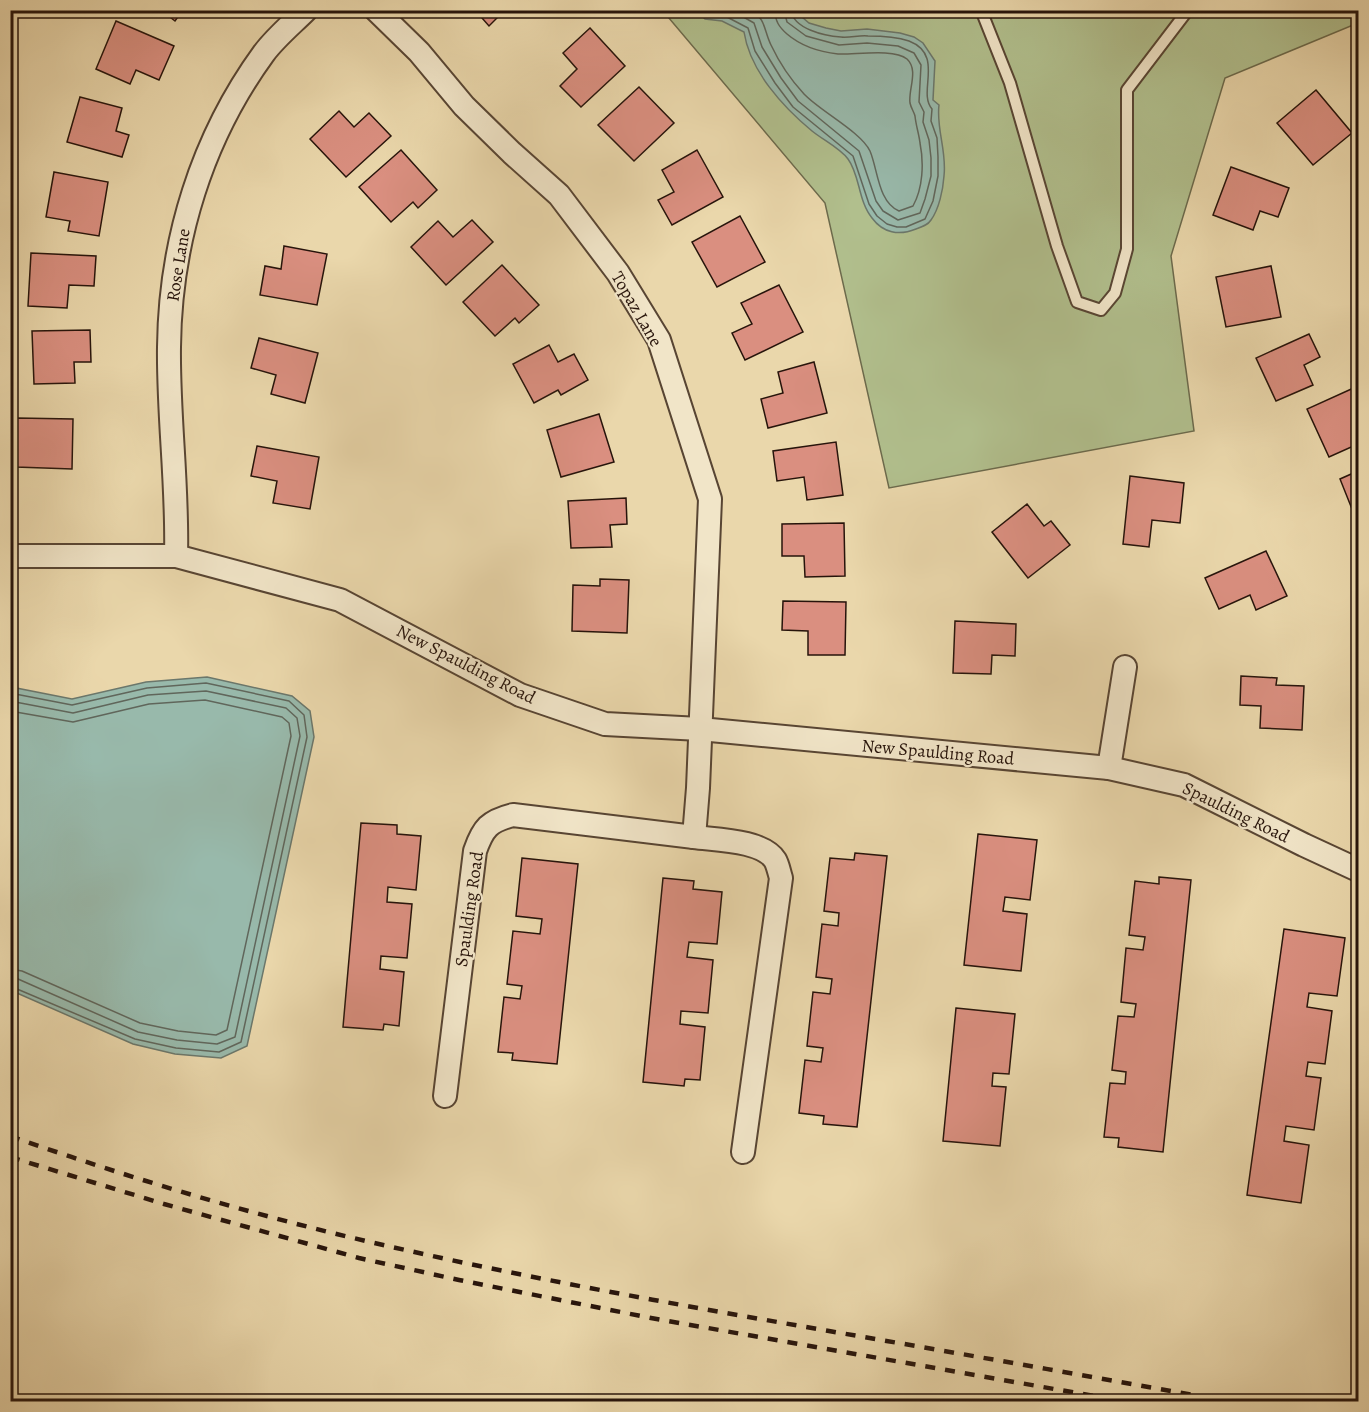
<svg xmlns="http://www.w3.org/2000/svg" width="1369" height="1412" viewBox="0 0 1369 1412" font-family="Alegreya,serif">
<rect width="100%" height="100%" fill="#ead7ab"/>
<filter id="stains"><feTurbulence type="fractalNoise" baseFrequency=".00333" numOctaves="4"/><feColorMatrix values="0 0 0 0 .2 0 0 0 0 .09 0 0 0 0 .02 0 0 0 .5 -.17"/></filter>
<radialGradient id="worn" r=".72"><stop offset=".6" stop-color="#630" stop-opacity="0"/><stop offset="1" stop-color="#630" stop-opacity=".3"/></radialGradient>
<polygon fill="#b1bf8d" stroke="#6c6a4c" stroke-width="1.5" points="1358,10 1358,23 1225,78 1171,256 1194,431 889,488 825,203 663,11"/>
<g fill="#98b9ab" stroke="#6b776b" stroke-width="1.5">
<path d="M697,11H795L809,23L826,28L841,31L867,29L900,33L914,37L923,43L935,61L933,100L939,105C936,129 947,151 944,176C943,190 939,209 931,220C928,225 922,227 916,229C899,236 883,233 872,218C858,201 860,175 848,159C840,148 823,140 812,131C783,107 750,71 744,32L722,21L705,19Z"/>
<polygon points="207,677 292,696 310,711 314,737 247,1046 221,1058 175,1054 133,1044 10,990 11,687 72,699 146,682"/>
</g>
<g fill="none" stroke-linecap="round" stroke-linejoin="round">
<g stroke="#60665b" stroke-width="1.5">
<path d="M705,10L708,14L725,16L748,28L755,51L775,83L793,107L853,156L869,204L877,216L887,224L897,227H906L925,219L933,201L938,176V157L937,138L931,121L932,109C917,92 945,55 909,41C897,37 881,36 868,36C859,35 850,38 841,37C825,36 793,29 791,10"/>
<polyline points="731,10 754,23 762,47 781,78 798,101 859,151 876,201 883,211 898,220 920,213 925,199 931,176 931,158 929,140 923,122 924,112 919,102 921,65 914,53 898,46 867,43 839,45 806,36 787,22 784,10"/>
<path d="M751,10C766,19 764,31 771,45C779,62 791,80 804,94C820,111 861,132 870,151C878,170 878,202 899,211L913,206C923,188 924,163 920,143C919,134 916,126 915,116C914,112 911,108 910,103C908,90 919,70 907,59C894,48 854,55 838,54C820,52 801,46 787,34C779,27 775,21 775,10"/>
<polyline points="10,693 72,705 147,688 206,683 289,701 304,715 307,737 241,1042 219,1052 176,1048 135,1039 10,986"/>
<polyline points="10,701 73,713 148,695 206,691 286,708 297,718 300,736 235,1037 217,1044 177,1040 138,1032 18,979 10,978"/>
<polyline points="10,711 73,722 149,704 205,700 282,717 289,723 291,736 227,1030 216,1035 178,1031 140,1023 22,971 10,969"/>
</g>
</g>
<g fill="#da8f80" stroke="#27140b" stroke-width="1.5">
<polygon points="161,10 183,10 175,21"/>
<polygon points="475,10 505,10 489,26"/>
<polygon points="116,21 174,46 159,80 136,70 130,84 96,69"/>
<polygon points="590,28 625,66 581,107 560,86 577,69 563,53"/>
<polygon points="639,87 674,123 634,161 598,125"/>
<polygon points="1316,90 1352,133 1313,165 1277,123"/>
<polygon points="80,97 122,108 116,131 129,135 122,157 67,142"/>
<polygon points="339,111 354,127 369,113 391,136 346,177 310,139"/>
<polygon points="401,150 437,190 418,208 413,202 391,222 359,187"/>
<polygon points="697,150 723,197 672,225 658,200 674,192 662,170"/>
<polygon points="1231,167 1289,188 1278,217 1260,211 1253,230 1213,215"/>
<polygon points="54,172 108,182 99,236 68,231 70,221 46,217"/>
<polygon points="740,216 765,262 717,287 692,242"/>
<polygon points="472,220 493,242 446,285 411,247 438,221 453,237"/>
<polygon points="284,246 327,254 317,305 260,295 265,266 281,269"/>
<polygon points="31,253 96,256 94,286 69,285 67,308 28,306"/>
<polygon points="502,265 539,305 519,323 515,318 495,336 463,302"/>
<polygon points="1271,266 1281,317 1226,327 1216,277"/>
<polygon points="779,285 803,332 745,360 732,333 752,324 741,303"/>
<polygon points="90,330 91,362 74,362 75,383 34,384 32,331"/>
<polygon points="1309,334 1320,357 1304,365 1313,385 1276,401 1256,358"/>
<polygon points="259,338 318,353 305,403 271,394 276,375 251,368"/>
<polygon points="549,345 558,362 574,354 588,380 561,395 558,390 534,403 513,364"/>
<polygon points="814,362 827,413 768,428 761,399 783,393 778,372"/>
<polygon points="1358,386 1358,419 1355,421 1358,428 1358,444 1329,457 1307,409"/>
<polygon points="599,414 614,462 561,477 547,430"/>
<polygon points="17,418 73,419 72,469 16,467"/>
<polygon points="836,442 843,495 807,500 804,477 777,481 773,451"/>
<polygon points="257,446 319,457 310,509 273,503 277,481 251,476"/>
<polygon points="1358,471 1358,524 1340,479"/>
<polygon points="1130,476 1184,483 1180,523 1152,520 1149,547 1123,544"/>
<polygon points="626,498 627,524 610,525 612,547 571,548 568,501"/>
<polygon points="1027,504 1044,526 1051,521 1070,545 1028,578 992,532"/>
<polygon points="844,523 845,576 805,577 804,556 782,556 782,524"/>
<polygon points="1266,551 1287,596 1256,610 1250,595 1219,609 1205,578"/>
<polygon points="600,579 629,580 627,633 572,631 573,585 600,586"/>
<polygon points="783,601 846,602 845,655 808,655 808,631 782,630"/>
<polygon points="955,621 1016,624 1015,656 992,655 991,674 953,673"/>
<polygon points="1241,676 1277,678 1276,685 1304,686 1302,730 1260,728 1261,706 1240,705"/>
<polygon points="361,823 397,825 397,834 421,836 416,890 388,887 387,902 412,904 407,958 381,956 380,969 404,972 399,1026 384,1024 383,1030 343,1027"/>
<polygon points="978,834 1037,840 1030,900 1005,897 1003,911 1027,914 1021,971 964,965"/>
<polygon points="855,853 887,856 857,1127 823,1124 824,1116 799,1113 805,1060 821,1062 823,1048 807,1046 813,992 830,994 832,979 816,977 822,924 838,926 839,913 824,911 830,858 854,860"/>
<polygon points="522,858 578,864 557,1064 512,1060 513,1053 498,1052 504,997 520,999 522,986 507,984 513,931 540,934 542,919 516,916"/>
<polygon points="1159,877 1191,880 1163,1152 1118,1147 1119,1138 1104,1137 1110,1083 1125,1084 1126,1072 1112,1070 1118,1016 1134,1017 1136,1004 1121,1002 1126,948 1143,950 1145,937 1129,935 1135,881 1159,884"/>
<polygon points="663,878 694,881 693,889 722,892 717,944 689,942 687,957 713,960 708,1013 681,1011 680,1024 705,1027 700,1080 685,1079 684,1086 643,1082"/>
<polygon points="1284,929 1345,938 1337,996 1309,993 1307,1007 1332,1011 1325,1064 1308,1062 1306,1076 1321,1078 1314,1130 1286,1126 1284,1141 1309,1145 1301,1203 1247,1195"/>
<polygon points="956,1008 1015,1014 1009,1074 993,1073 992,1086 1006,1087 1000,1146 943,1141"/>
</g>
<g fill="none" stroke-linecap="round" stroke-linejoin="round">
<g stroke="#584533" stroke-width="14">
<polyline id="service" points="981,10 1010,83 1057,246 1077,302 1101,310 1115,293 1127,249 1127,90 1188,10"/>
</g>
<g stroke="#584533" stroke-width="26">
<g id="minor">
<path d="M376,10L419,52L464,106L512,153L559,195L618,273L659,340L710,499L698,788L694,837L513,815C489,821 483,828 475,851L445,1096"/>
<polyline points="10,556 176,556 340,600 520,695 605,724 700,729 1109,768 1184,785 1304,845 1358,870"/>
<path d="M176,556C178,486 168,416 169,347C170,241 202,138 264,53C276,37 292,24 306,10"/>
<polyline points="1109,768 1125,667"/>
<path d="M694,837C716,840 762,840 775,860C778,865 779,872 781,878L743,1152"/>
</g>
</g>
<use href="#service" stroke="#f1e5c8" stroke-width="10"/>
<use href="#minor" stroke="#f1e5c8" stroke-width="22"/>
<g stroke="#27140b" stroke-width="4.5" stroke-dasharray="10 10" stroke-linecap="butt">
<path d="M10,1136C127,1177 246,1213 366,1241C520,1277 674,1304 829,1331C963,1354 1098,1378 1232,1402"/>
<polyline points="10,1157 164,1204 359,1258 459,1280 651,1318 1128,1402"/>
</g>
</g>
<g text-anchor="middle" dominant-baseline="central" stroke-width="4.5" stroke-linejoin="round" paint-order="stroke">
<g font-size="18" fill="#27140b" stroke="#f1e5c8">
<text transform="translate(178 265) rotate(-81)">Rose Lane</text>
<text transform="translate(637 309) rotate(60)">Topaz Lane</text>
<text transform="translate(466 664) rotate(27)">New Spaulding Road</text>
<text transform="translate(938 752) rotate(5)">New Spaulding Road</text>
<text transform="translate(1236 812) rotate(26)">Spaulding Road</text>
<text transform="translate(469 909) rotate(-82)">Spaulding Road</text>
</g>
</g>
<rect width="1369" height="1412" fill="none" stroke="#ead7ab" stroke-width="36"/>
<rect x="12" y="12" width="1345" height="1388" fill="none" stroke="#27140b" stroke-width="3"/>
<rect x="18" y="18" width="1333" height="1376" fill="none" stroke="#27140b" stroke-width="1.5"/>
<rect width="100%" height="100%" filter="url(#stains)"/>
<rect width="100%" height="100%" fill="url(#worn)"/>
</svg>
